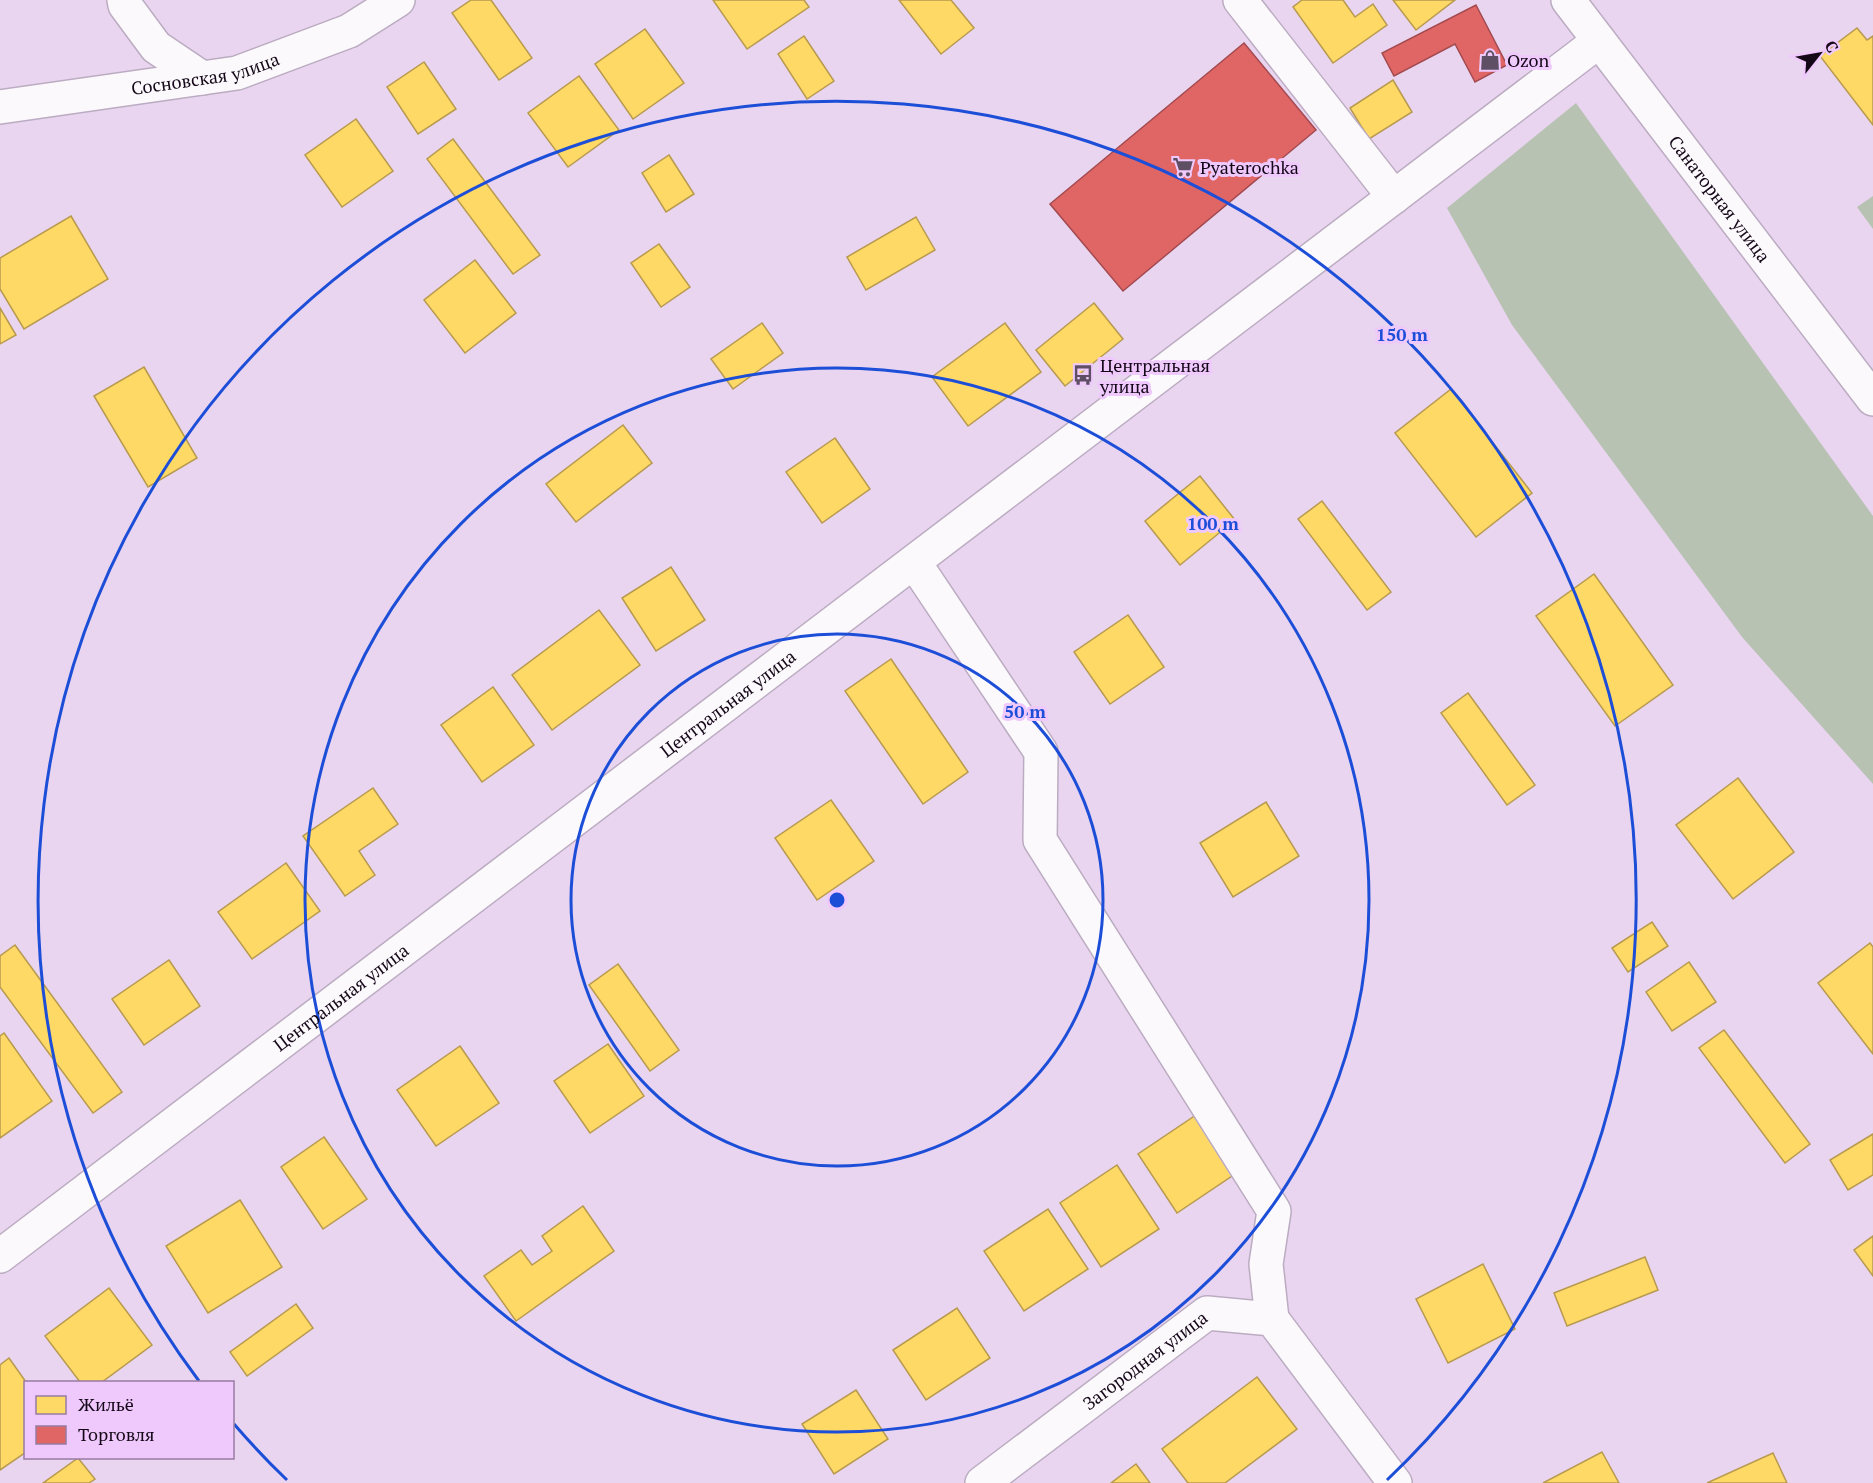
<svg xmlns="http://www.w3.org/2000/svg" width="1873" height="1483" viewBox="0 0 1873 1483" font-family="'PT Serif',serif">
<rect width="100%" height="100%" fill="#e9d5f0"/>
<g fill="#b8c2b3">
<polygon points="1576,103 1873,516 1873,784 1742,637 1512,325 1447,208"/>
<polygon points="1873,196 1873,229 1857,207"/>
</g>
<g fill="#ffd966" stroke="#b89a4f" stroke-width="1.5">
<polygon points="471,0 491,0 532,58 499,80 452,13"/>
<polygon points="713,0 804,0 809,7 747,49"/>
<polygon points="899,0 951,0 974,28 941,54"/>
<polygon points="1302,0 1343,0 1355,17 1373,4 1387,25 1333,63 1293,7"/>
<polygon points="1393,0 1455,0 1416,30"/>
<polygon points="1857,28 1867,40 1873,36 1873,125 1820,56"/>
<polygon points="645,29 684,83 633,119 595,64"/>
<polygon points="804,36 834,81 807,99 778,54"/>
<polygon points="424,62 456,109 418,134 387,87"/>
<polygon points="579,76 619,130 568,167 528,113"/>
<polygon points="1393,80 1412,112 1369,139 1350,108"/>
<polygon points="356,119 393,171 342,207 305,155"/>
<polygon points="453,139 540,255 513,274 427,159"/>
<polygon points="669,155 694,194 666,212 642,173"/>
<polygon points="71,216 108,279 24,329 0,289 0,258"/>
<polygon points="916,217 935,250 866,290 847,257"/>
<polygon points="659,244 690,287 661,307 631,263"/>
<polygon points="475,260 516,313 465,353 424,300"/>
<polygon points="1094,303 1123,339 1065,386 1036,350"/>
<polygon points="0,308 16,335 0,344"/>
<polygon points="762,323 783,353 733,389 711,359"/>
<polygon points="1005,323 1041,372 968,426 932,377"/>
<polygon points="144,367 197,458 148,487 94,396"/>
<polygon points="1451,389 1532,493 1476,537 1395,433"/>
<polygon points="623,425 652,463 576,522 546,484"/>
<polygon points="835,438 870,489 822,523 786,472"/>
<polygon points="1200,476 1235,520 1180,565 1145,521"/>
<polygon points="1322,501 1391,592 1367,610 1298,519"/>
<polygon points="671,567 705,620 656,651 622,598"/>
<polygon points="1594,574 1673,685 1615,726 1536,616"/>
<polygon points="599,610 640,665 552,730 512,675"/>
<polygon points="1128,615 1164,667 1110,704 1074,652"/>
<polygon points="891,659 968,772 923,804 845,691"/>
<polygon points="493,687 534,745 482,782 441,725"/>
<polygon points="1468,693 1535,785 1507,805 1441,713"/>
<polygon points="1738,778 1794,852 1733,899 1676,825"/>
<polygon points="373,788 398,824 359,851 375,875 345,896 303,836"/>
<polygon points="831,800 874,861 817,900 775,838"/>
<polygon points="1266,802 1299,856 1233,897 1200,843"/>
<polygon points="286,863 320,911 252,959 218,912"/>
<polygon points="1652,922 1668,946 1628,972 1612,948"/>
<polygon points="1870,943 1873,947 1873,1054 1818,983"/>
<polygon points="15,945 122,1092 93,1113 0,987 0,956"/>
<polygon points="169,960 200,1006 144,1045 112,999"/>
<polygon points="1689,962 1716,1002 1672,1031 1646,992"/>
<polygon points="618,964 679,1050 650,1071 589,985"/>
<polygon points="1724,1030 1810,1144 1785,1163 1699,1048"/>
<polygon points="4,1033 52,1101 0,1138 0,1036"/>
<polygon points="608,1044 644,1096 590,1133 554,1081"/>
<polygon points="460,1046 499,1103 436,1146 397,1090"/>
<polygon points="1196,1115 1235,1174 1177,1213 1138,1154"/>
<polygon points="1873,1134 1873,1175 1848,1190 1830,1160"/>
<polygon points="324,1137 367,1199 323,1229 281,1167"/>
<polygon points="1117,1165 1159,1229 1101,1267 1060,1203"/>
<polygon points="240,1200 282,1267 208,1313 166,1246"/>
<polygon points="583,1206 614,1251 516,1321 484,1276 521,1250 532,1265 552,1251 542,1236"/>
<polygon points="1048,1209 1088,1269 1024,1311 984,1251"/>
<polygon points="1873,1236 1873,1276 1854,1250"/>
<polygon points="1645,1257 1658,1290 1567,1326 1554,1293"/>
<polygon points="1483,1264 1515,1329 1448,1363 1416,1299"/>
<polygon points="109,1288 152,1345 102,1382 80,1382 45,1336"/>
<polygon points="296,1304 313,1328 247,1376 230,1352"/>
<polygon points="957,1308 990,1358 926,1400 893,1350"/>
<polygon points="9,1358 26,1382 26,1452 0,1470 0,1365"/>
<polygon points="1257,1377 1297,1429 1225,1483 1188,1483 1162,1449"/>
<polygon points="856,1390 888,1439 834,1474 802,1424"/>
<polygon points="1602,1452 1619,1483 1543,1483"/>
<polygon points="1773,1453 1787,1483 1707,1483"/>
<polygon points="78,1458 95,1479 89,1483 43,1483"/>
<polygon points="1136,1464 1150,1483 1111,1483"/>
</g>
<g fill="#e06666" stroke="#a34a4f" stroke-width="1.5">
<polygon points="1476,5 1507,65 1475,82 1455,44 1394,76 1382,53"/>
<polygon points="1244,43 1316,130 1123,291 1050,204"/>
</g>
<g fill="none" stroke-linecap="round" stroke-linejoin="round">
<g stroke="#bbacc1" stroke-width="36">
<g id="minor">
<polyline points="124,0 125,5 156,47 202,78"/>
<polyline points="1240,0 1394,197"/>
<path id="s1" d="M0,107L237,73L349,31L398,0"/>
<polyline points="914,562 1041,752 1040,840 1274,1211 1266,1264 1272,1319"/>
<path id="s2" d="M0,1256L1599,41"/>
<path id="s3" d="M982,1483L1207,1313L1272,1319L1395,1483"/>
</g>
</g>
<g stroke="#bbacc1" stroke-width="36">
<g id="major">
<path id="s4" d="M1568,0L1873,399"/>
</g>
</g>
<use href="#minor" stroke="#fcf9fd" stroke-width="33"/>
<use href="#major" stroke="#fcf9fd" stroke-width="33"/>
</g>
<g fill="none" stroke="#1d4ed8" stroke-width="3">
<circle cx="837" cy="900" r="266"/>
<circle cx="837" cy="900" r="532"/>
<path d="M287 1480A799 799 0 0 1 234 1424M199 1381A799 799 0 1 1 1387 1480"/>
</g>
<defs>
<g id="shop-bare" transform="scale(1.62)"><path d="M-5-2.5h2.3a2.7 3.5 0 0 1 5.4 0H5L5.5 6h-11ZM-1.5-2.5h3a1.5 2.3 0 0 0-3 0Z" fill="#5f4f64" stroke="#efc9fc" stroke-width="2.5" paint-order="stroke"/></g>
<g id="supermarket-bare" transform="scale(1.62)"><path d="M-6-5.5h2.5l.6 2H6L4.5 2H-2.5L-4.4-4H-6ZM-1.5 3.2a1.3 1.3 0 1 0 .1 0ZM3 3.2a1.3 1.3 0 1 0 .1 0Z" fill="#5f4f64" stroke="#efc9fc" stroke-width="2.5" paint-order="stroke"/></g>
<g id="bus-bare" transform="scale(1.62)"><path d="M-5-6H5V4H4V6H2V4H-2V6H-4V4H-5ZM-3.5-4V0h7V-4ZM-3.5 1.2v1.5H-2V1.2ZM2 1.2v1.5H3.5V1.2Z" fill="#5f4f64" stroke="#efc9fc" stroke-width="2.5" paint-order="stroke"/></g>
</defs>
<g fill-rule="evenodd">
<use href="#shop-bare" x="1490" y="60"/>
<use href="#supermarket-bare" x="1183" y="167"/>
<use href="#bus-bare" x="1083" y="375"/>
</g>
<g text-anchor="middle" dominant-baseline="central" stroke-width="6" stroke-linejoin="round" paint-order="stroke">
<g font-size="18" fill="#140718" stroke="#efc9fc" text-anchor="start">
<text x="1507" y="60">Ozon</text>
<text x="1200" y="167">Pyaterochka</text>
<text x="1100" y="365">Центральная<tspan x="1100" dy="21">улица</tspan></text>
</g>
<g font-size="18" fill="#140718" stroke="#efc9fc">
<text stroke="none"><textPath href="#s1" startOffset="208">Сосновская улица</textPath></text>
<text stroke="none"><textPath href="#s4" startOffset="250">Санаторная улица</textPath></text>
<text stroke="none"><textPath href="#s2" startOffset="914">Центральная улица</textPath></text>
<text stroke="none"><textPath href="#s2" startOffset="428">Центральная улица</textPath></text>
<text stroke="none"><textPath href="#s3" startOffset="204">Загородная улица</textPath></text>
</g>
</g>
<circle cx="837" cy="900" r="9" fill="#1d4ed8" stroke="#efc9fc" stroke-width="3"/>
<g font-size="18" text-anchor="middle" font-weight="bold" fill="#1d4ed8" stroke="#efc9fc" stroke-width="6" stroke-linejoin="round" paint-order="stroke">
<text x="1402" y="341">150 m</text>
<text x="1213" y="530">100 m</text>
<text x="1025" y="718">50 m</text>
</g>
<rect x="24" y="1381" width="210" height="78" fill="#efc9fc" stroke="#977ba1" stroke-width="1.5"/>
<rect x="36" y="1396" width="30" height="18" fill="#ffd966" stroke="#977ba1" stroke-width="1.5"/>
<text x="78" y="1411" font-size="18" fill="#140718">Жильё</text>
<rect x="36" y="1426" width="30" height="18" fill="#e06666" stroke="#977ba1" stroke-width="1.5"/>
<text x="78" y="1441" font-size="18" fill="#140718">Торговля</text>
<g transform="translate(1819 54) rotate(59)" stroke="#efc9fc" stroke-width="4.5" paint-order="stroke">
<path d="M0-4.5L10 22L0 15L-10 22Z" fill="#140718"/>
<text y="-9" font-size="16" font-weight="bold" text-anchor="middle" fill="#140718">С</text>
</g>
</svg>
